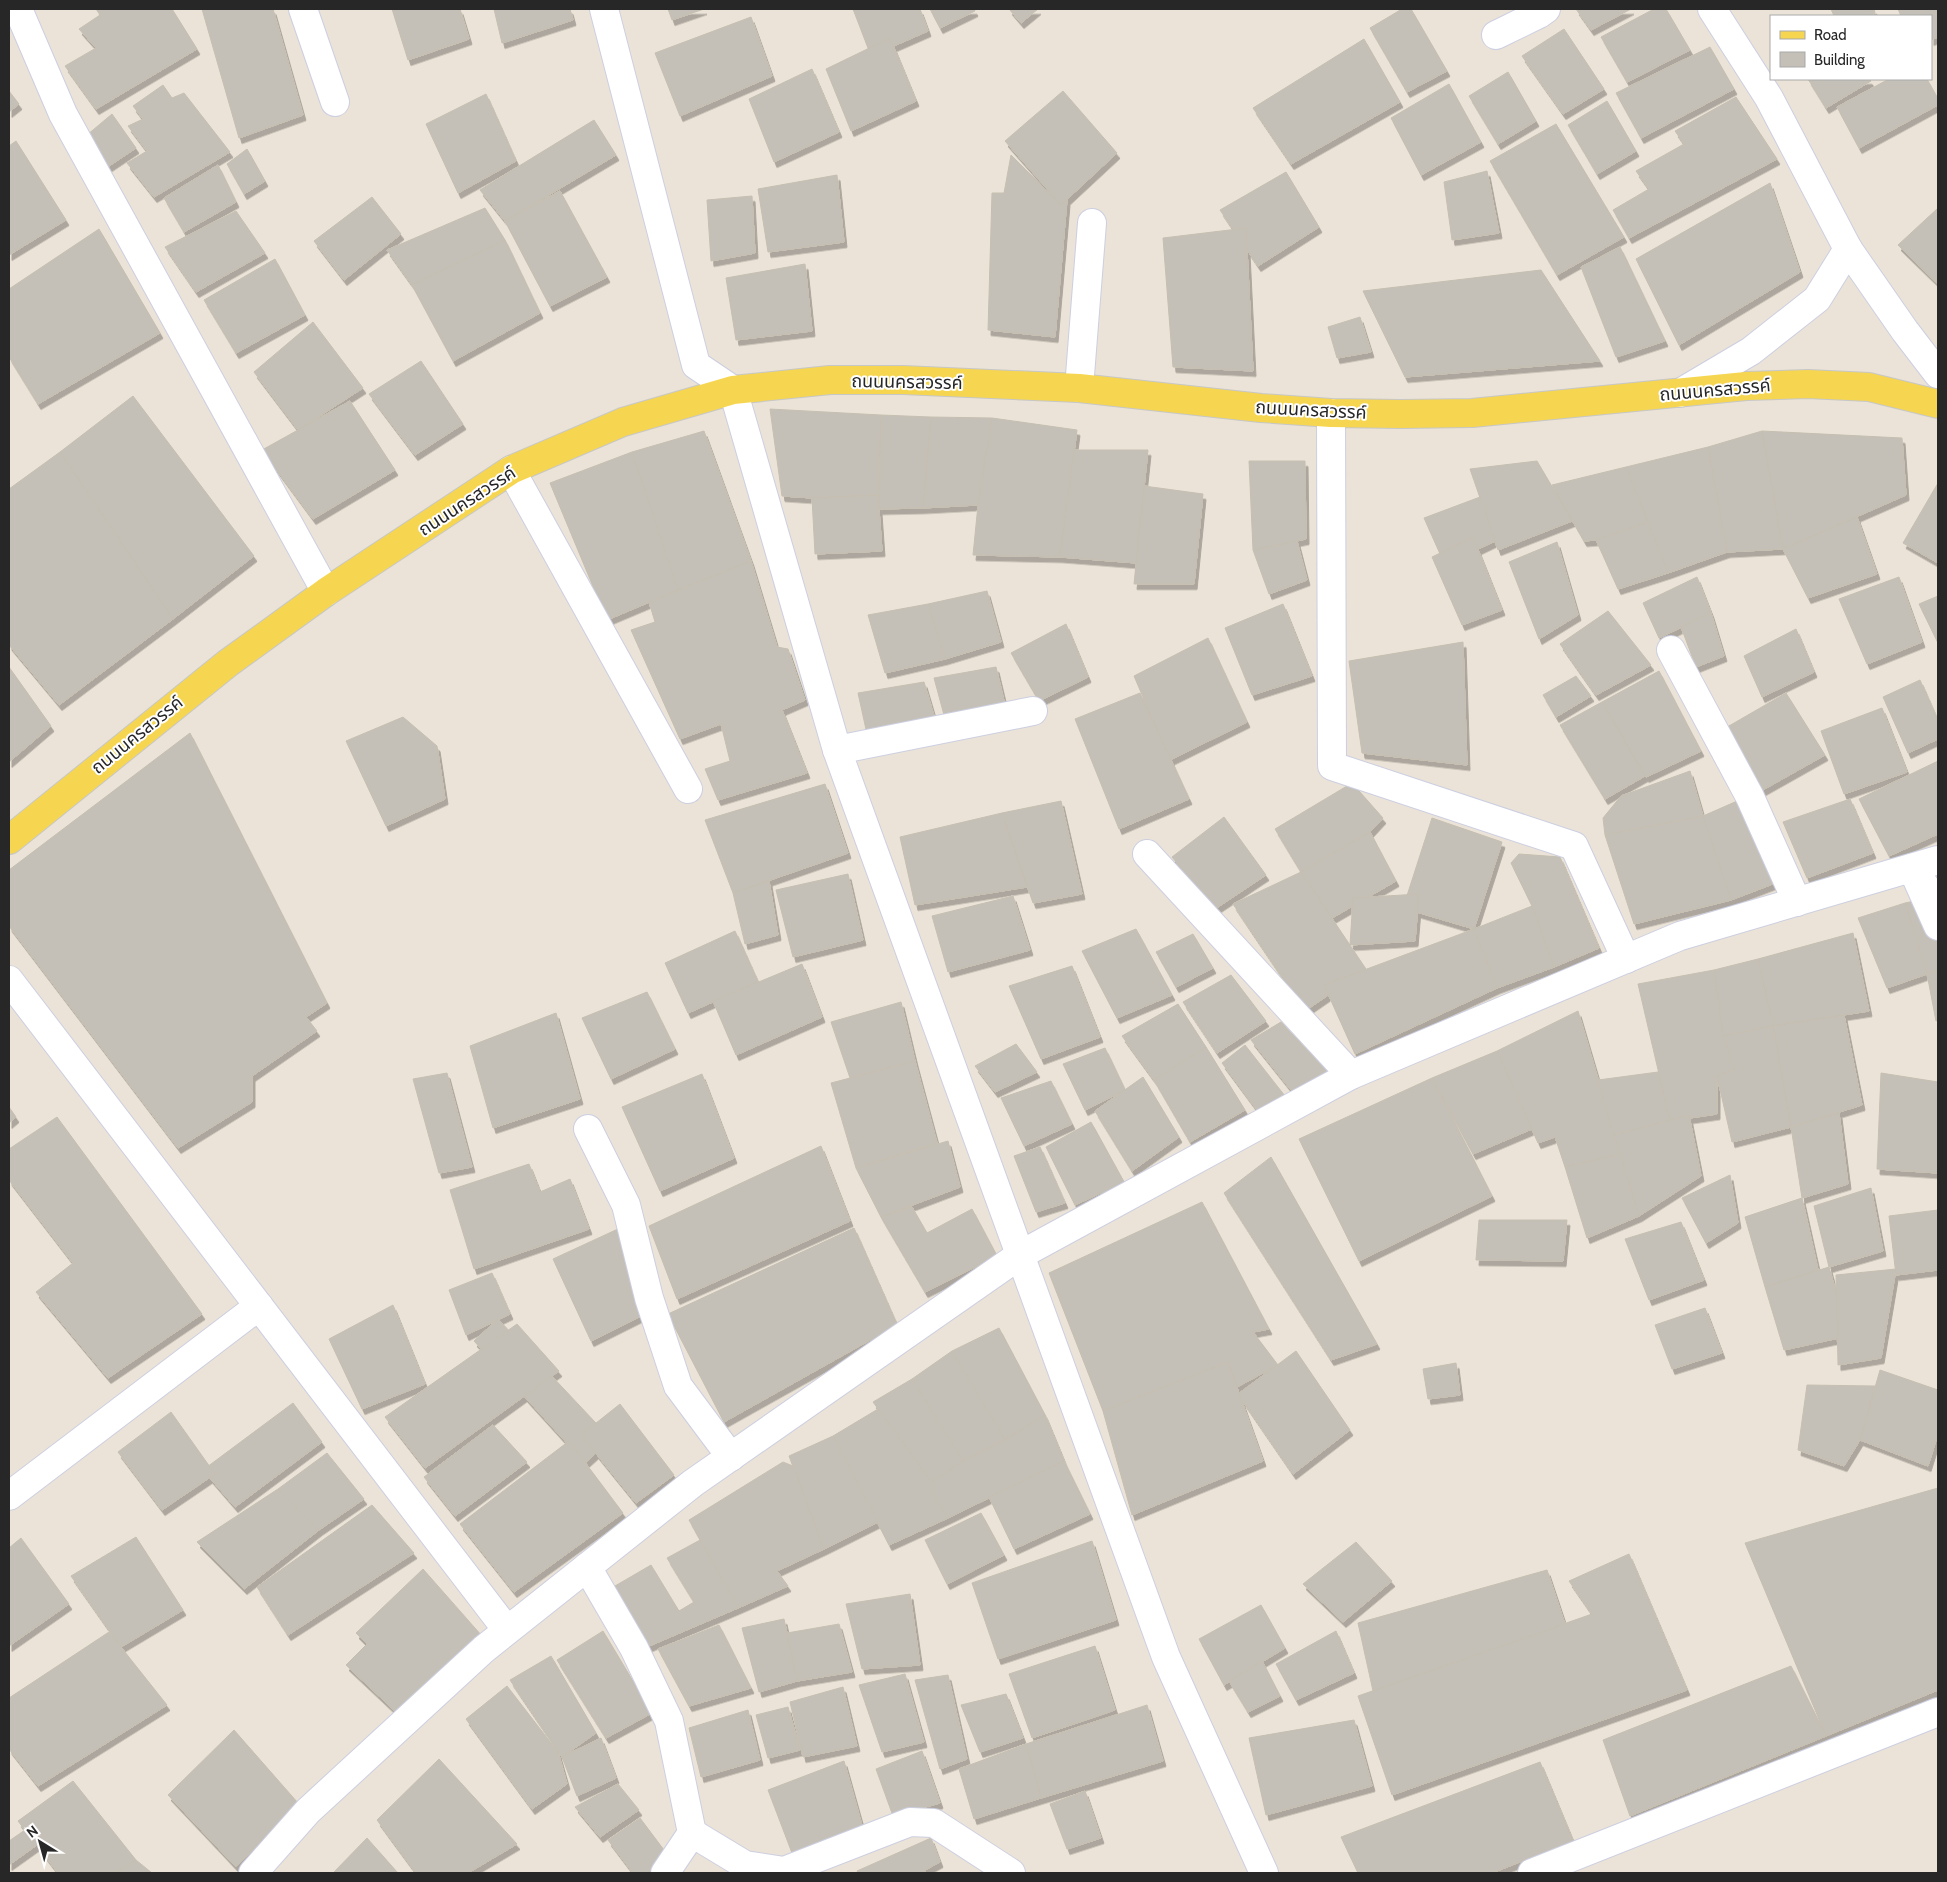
<svg xmlns="http://www.w3.org/2000/svg" width="1947" height="1882" viewBox="0 0 1947 1882" font-family="Cabin,'Noto Sans Thai',sans-serif">
<defs>
<filter id="shadow"><feDropShadow dx="3" dy="5.5" stdDeviation="0" flood-color="#0004"/></filter>
</defs>
<rect width="100%" height="100%" fill="#ebe3d7"/>
<g fill="#c5c0b7" stroke="#c5bfb1" filter="url(#shadow)">
<polygon points="96,9 172,9 197,49 96,109 65,66 96,48 79,29 100,15"/>
<polygon points="202,9 273,9 303,115 239,138"/>
<polygon points="392,9 460,9 469,39 408,60"/>
<polygon points="494,9 570,9 573,20 502,43"/>
<polygon points="668,9 704,9 672,20"/>
<polygon points="853,9 920,9 928,31 871,56"/>
<polygon points="930,9 974,9 975,11 940,28"/>
<polygon points="1009,9 1038,9 1021,23"/>
<polygon points="1402,9 1411,9 1447,71 1407,92 1370,28"/>
<polygon points="1576,9 1631,9 1591,30"/>
<polygon points="1654,9 1666,9 1690,50 1627,82 1601,37"/>
<polygon points="1831,9 1874,9 1875,13 1869,16 1834,16"/>
<polygon points="1898,9 1938,9 1938,37 1931,40 1931,16 1901,16"/>
<polygon points="751,17 772,76 680,116 655,53"/>
<polygon points="1564,29 1604,89 1563,114 1522,56"/>
<polygon points="890,38 916,101 851,131 826,69"/>
<polygon points="1364,39 1400,102 1291,164 1253,108"/>
<polygon points="1710,47 1734,89 1641,138 1616,93"/>
<polygon points="812,69 839,132 774,162 749,99"/>
<polygon points="1508,72 1536,121 1498,144 1469,96"/>
<polygon points="1808,79 1869,79 1871,81 1826,108"/>
<polygon points="1889,79 1927,79 1938,99 1938,105 1859,148 1837,107"/>
<polygon points="1449,84 1481,142 1421,175 1391,118"/>
<polygon points="163,85 172,98 184,93 230,152 154,197 127,163 147,151 128,126 143,119 133,106"/>
<polygon points="9,91 19,104 9,112"/>
<polygon points="1063,91 1117,153 1061,205 1005,141"/>
<polygon points="486,94 516,161 458,193 426,124"/>
<polygon points="1736,97 1777,159 1629,238 1613,210 1649,189 1636,171 1684,144 1675,131"/>
<polygon points="1607,101 1636,151 1597,174 1568,125"/>
<polygon points="112,114 136,148 109,166 87,135"/>
<polygon points="594,120 616,155 505,221 480,190"/>
<polygon points="1556,124 1624,237 1557,275 1490,161"/>
<polygon points="16,141 66,220 9,255 9,146"/>
<polygon points="247,149 265,181 244,194 227,164"/>
<polygon points="1011,155 1061,205 1067,200 1055,337 988,330 992,193 1004,193"/>
<polygon points="218,165 236,202 184,232 164,198"/>
<polygon points="1487,171 1499,233 1452,240 1444,182"/>
<polygon points="1286,172 1319,227 1258,266 1220,210"/>
<polygon points="837,175 844,242 768,252 758,189"/>
<polygon points="1770,183 1800,272 1679,345 1636,259"/>
<polygon points="560,191 607,277 550,306 505,221"/>
<polygon points="752,196 755,253 711,261 707,200"/>
<polygon points="372,197 401,234 344,280 314,241"/>
<polygon points="485,208 505,240 412,285 387,250"/>
<polygon points="1938,208 1938,284 1898,245"/>
<polygon points="236,211 265,253 196,292 165,247"/>
<polygon points="1246,228 1253,371 1173,367 1163,238"/>
<polygon points="99,229 160,333 38,404 9,357 9,289"/>
<polygon points="505,240 540,313 453,361 412,285"/>
<polygon points="1620,247 1665,341 1616,357 1581,267"/>
<polygon points="275,259 305,315 236,353 204,300"/>
<polygon points="805,264 812,331 736,340 726,278"/>
<polygon points="1541,270 1600,361 1405,377 1363,291"/>
<polygon points="1360,317 1371,352 1337,358 1328,327"/>
<polygon points="313,322 363,388 298,430 254,372"/>
<polygon points="421,361 463,424 415,455 369,394"/>
<polygon points="133,396 254,556 173,619 60,452"/>
<polygon points="350,401 395,470 313,519 262,450"/>
<polygon points="770,409 881,415 878,495 812,498 782,496"/>
<polygon points="881,415 931,417 923,508 879,509"/>
<polygon points="931,417 992,418 978,505 923,508"/>
<polygon points="992,418 1077,430 1060,557 973,555 978,505"/>
<polygon points="704,431 751,561 678,590 632,452"/>
<polygon points="1762,431 1902,438 1906,495 1783,549"/>
<polygon points="1762,431 1783,549 1727,552 1708,447"/>
<polygon points="1708,447 1727,552 1668,573 1626,467"/>
<polygon points="1074,450 1148,450 1136,563 1060,557"/>
<polygon points="60,452 173,619 59,705 9,645 9,489"/>
<polygon points="632,452 678,590 607,620 550,483"/>
<polygon points="1249,461 1305,461 1306,539 1253,550"/>
<polygon points="1537,461 1572,521 1498,550 1470,469"/>
<polygon points="1626,467 1648,522 1596,540 1584,541 1552,485"/>
<polygon points="1938,483 1938,563 1903,543"/>
<polygon points="1144,486 1203,494 1194,584 1134,584"/>
<polygon points="878,495 882,551 815,554 812,498"/>
<polygon points="1480,497 1495,541 1445,565 1424,518"/>
<polygon points="1857,517 1877,574 1808,598 1783,549"/>
<polygon points="1648,522 1668,573 1618,589 1596,540"/>
<polygon points="1473,537 1502,610 1462,625 1432,557"/>
<polygon points="1297,541 1307,580 1269,594 1253,550"/>
<polygon points="1557,542 1578,615 1539,639 1509,562"/>
<polygon points="751,561 777,647 788,649 805,700 782,710 807,773 718,800 705,769 730,761 721,724 680,739 631,630 655,622 649,602"/>
<polygon points="1697,577 1711,613 1659,638 1643,603"/>
<polygon points="1899,577 1922,642 1867,664 1839,599"/>
<polygon points="987,591 1001,642 945,659 928,604"/>
<polygon points="1938,596 1938,643 1919,604"/>
<polygon points="928,604 945,659 885,673 868,615"/>
<polygon points="1283,604 1312,676 1252,695 1225,628"/>
<polygon points="1608,611 1651,665 1596,695 1560,644"/>
<polygon points="1711,613 1724,656 1696,667 1681,627"/>
<polygon points="1066,624 1088,677 1039,701 1011,653"/>
<polygon points="1796,629 1814,672 1762,697 1744,656"/>
<polygon points="1208,638 1247,722 1170,760 1134,676"/>
<polygon points="1463,642 1467,765 1362,753 1349,661"/>
<polygon points="9,667 51,726 9,762"/>
<polygon points="996,667 1005,705 944,715 934,678"/>
<polygon points="1659,671 1701,751 1646,777 1602,702"/>
<polygon points="1576,676 1591,696 1556,717 1543,695"/>
<polygon points="1920,680 1938,721 1938,739 1908,753 1883,697"/>
<polygon points="924,682 934,716 867,734 858,693"/>
<polygon points="1140,693 1189,799 1119,829 1075,719"/>
<polygon points="1786,693 1825,755 1761,791 1722,730"/>
<polygon points="1602,702 1645,776 1605,799 1560,725"/>
<polygon points="1882,708 1907,772 1844,794 1821,731"/>
<polygon points="403,717 437,746 445,799 386,826 346,741"/>
<polygon points="190,733 327,1003 306,1017 317,1031 252,1076 252,1102 178,1148 9,926 9,870"/>
<polygon points="1938,761 1938,834 1889,856 1859,799"/>
<polygon points="1690,771 1703,816 1605,835 1603,818 1621,796"/>
<polygon points="1352,783 1383,818 1370,832 1301,872 1275,829"/>
<polygon points="825,784 848,853 733,893 705,820"/>
<polygon points="1744,798 1778,882 1731,900 1703,816"/>
<polygon points="1850,799 1873,853 1807,878 1783,822"/>
<polygon points="1061,801 1082,894 1033,903 1002,813"/>
<polygon points="1002,813 1027,887 915,905 900,837"/>
<polygon points="1703,816 1731,900 1634,924 1605,835"/>
<polygon points="1224,817 1266,875 1215,909 1172,857"/>
<polygon points="1432,818 1502,842 1474,929 1403,908"/>
<polygon points="1370,832 1396,881 1332,918 1301,872"/>
<polygon points="1519,854 1560,857 1599,948 1554,967 1532,906 1511,863"/>
<polygon points="1301,872 1366,969 1305,1011 1233,904"/>
<polygon points="848,874 863,940 793,957 776,890"/>
<polygon points="769,881 778,935 745,944 733,893"/>
<polygon points="1419,894 1415,941 1350,945 1353,898"/>
<polygon points="1013,896 1030,950 948,972 932,916"/>
<polygon points="1938,896 1938,970 1927,974 1905,903"/>
<polygon points="1905,903 1927,974 1887,988 1858,918"/>
<polygon points="1532,906 1554,967 1497,988 1474,929"/>
<polygon points="1136,929 1172,995 1117,1018 1082,951"/>
<polygon points="1474,929 1497,988 1355,1054 1324,985"/>
<polygon points="735,931 758,982 688,1013 665,963"/>
<polygon points="1853,933 1869,1011 1773,1026 1758,959"/>
<polygon points="1193,934 1213,968 1176,987 1156,952"/>
<polygon points="1758,959 1773,1026 1723,1036 1714,970"/>
<polygon points="802,964 822,1017 736,1055 713,1001"/>
<polygon points="1072,966 1100,1037 1041,1059 1009,986"/>
<polygon points="1714,970 1723,1036 1735,1069 1717,1076 1717,1114 1670,1121 1638,984"/>
<polygon points="1938,970 1938,1020 1936,1021 1927,974"/>
<polygon points="1231,975 1266,1021 1217,1053 1183,1002"/>
<polygon points="647,992 675,1049 611,1079 582,1018"/>
<polygon points="901,1002 915,1061 850,1078 831,1022"/>
<polygon points="1178,1004 1206,1047 1154,1080 1122,1036"/>
<polygon points="1578,1011 1620,1154 1565,1167 1555,1137 1538,1143 1497,1051"/>
<polygon points="556,1013 580,1099 493,1128 470,1046"/>
<polygon points="1844,1015 1862,1105 1791,1127 1773,1026"/>
<polygon points="1281,1022 1329,1073 1291,1090 1251,1040"/>
<polygon points="1773,1026 1791,1127 1732,1142 1717,1076 1735,1069 1723,1036"/>
<polygon points="1016,1044 1037,1072 995,1092 975,1066"/>
<polygon points="1245,1045 1285,1096 1257,1110 1222,1063"/>
<polygon points="1206,1047 1245,1110 1190,1142 1154,1080"/>
<polygon points="1105,1048 1125,1090 1085,1110 1063,1064"/>
<polygon points="1497,1051 1532,1129 1473,1154 1432,1078"/>
<polygon points="915,1061 937,1143 856,1168 831,1083"/>
<polygon points="1658,1072 1670,1121 1614,1135 1598,1080"/>
<polygon points="447,1073 472,1167 439,1173 413,1079"/>
<polygon points="1881,1073 1938,1082 1938,1173 1877,1169"/>
<polygon points="702,1074 734,1158 660,1191 622,1107"/>
<polygon points="1143,1077 1179,1137 1132,1171 1095,1111"/>
<polygon points="1432,1078 1492,1196 1359,1261 1299,1139"/>
<polygon points="1051,1081 1072,1124 1024,1146 1001,1098"/>
<polygon points="9,1107 16,1117 9,1123"/>
<polygon points="1839,1113 1848,1184 1802,1198 1791,1127"/>
<polygon points="1689,1115 1701,1176 1639,1216 1614,1135"/>
<polygon points="57,1117 202,1314 108,1378 36,1292 73,1263 9,1180 9,1149"/>
<polygon points="1091,1122 1124,1182 1075,1205 1046,1147"/>
<polygon points="948,1141 960,1187 881,1217 856,1168"/>
<polygon points="821,1146 850,1221 677,1299 649,1226"/>
<polygon points="1040,1147 1065,1203 1036,1212 1014,1156"/>
<polygon points="1620,1154 1639,1216 1587,1238 1565,1167"/>
<polygon points="1271,1157 1377,1344 1331,1360 1224,1193"/>
<polygon points="529,1164 540,1192 570,1179 589,1229 474,1269 450,1190"/>
<polygon points="1730,1175 1738,1223 1706,1243 1682,1198"/>
<polygon points="1871,1188 1883,1251 1829,1267 1814,1206"/>
<polygon points="1802,1198 1818,1270 1765,1287 1745,1217"/>
<polygon points="1202,1202 1269,1329 1253,1332 1278,1365 1237,1387 1228,1362 1103,1411 1049,1273"/>
<polygon points="912,1207 927,1233 972,1209 997,1256 925,1292 881,1217"/>
<polygon points="1938,1210 1938,1270 1896,1275 1889,1216"/>
<polygon points="1479,1220 1567,1220 1563,1261 1476,1260"/>
<polygon points="1681,1222 1704,1280 1649,1300 1625,1239"/>
<polygon points="620,1228 653,1310 591,1341 553,1259"/>
<polygon points="854,1228 897,1325 724,1422 668,1314"/>
<polygon points="1829,1267 1848,1336 1784,1350 1765,1287"/>
<polygon points="1896,1269 1881,1358 1838,1365 1836,1275"/>
<polygon points="492,1273 510,1314 466,1335 449,1290"/>
<polygon points="393,1305 425,1384 362,1409 329,1339"/>
<polygon points="1705,1308 1722,1353 1672,1369 1655,1325"/>
<polygon points="498,1319 611,1439 585,1463 474,1341"/>
<polygon points="517,1324 559,1371 425,1468 385,1417"/>
<polygon points="999,1328 1045,1415 1005,1440 952,1351"/>
<polygon points="952,1351 1005,1440 963,1461 912,1379"/>
<polygon points="1296,1351 1350,1430 1293,1474 1238,1394"/>
<polygon points="1228,1362 1263,1461 1132,1515 1103,1411"/>
<polygon points="1456,1363 1460,1395 1428,1399 1423,1369"/>
<polygon points="1880,1370 1938,1390 1938,1434 1928,1466 1860,1440"/>
<polygon points="912,1379 963,1461 932,1482 873,1402"/>
<polygon points="1807,1385 1875,1386 1860,1440 1844,1466 1798,1450"/>
<polygon points="293,1403 322,1442 235,1507 203,1470"/>
<polygon points="620,1404 674,1475 636,1503 581,1435"/>
<polygon points="878,1409 932,1482 934,1497 948,1518 889,1545 833,1436"/>
<polygon points="171,1412 215,1474 162,1510 118,1452"/>
<polygon points="1045,1415 1064,1461 948,1518 934,1497 932,1482 963,1461 1005,1440"/>
<polygon points="493,1425 527,1462 455,1516 424,1477"/>
<polygon points="833,1436 878,1522 824,1549 789,1456"/>
<polygon points="569,1441 623,1513 514,1592 460,1524"/>
<polygon points="327,1453 364,1499 319,1530 278,1489"/>
<polygon points="1064,1461 1090,1514 1014,1549 989,1497"/>
<polygon points="783,1462 793,1466 824,1549 777,1571 788,1586 738,1608 689,1520"/>
<polygon points="1938,1488 1938,1690 1826,1736 1745,1543"/>
<polygon points="278,1489 319,1530 244,1589 197,1542"/>
<polygon points="372,1505 414,1553 288,1635 257,1587"/>
<polygon points="981,1513 1004,1555 947,1584 925,1540"/>
<polygon points="136,1537 183,1610 121,1647 71,1576"/>
<polygon points="21,1538 69,1604 9,1646 9,1548"/>
<polygon points="700,1540 738,1608 647,1647 615,1586 651,1565 679,1611 694,1602 667,1558"/>
<polygon points="1092,1541 1116,1620 998,1659 972,1583"/>
<polygon points="1356,1542 1392,1581 1343,1622 1303,1584"/>
<polygon points="1629,1554 1687,1690 1392,1795 1358,1696 1592,1614 1569,1581"/>
<polygon points="423,1569 482,1636 396,1712 346,1665 367,1644 356,1633"/>
<polygon points="1547,1570 1565,1624 1373,1691 1358,1623"/>
<polygon points="910,1594 920,1665 862,1669 846,1604"/>
<polygon points="1261,1605 1285,1648 1224,1685 1199,1639"/>
<polygon points="784,1619 797,1681 759,1692 742,1628"/>
<polygon points="839,1624 852,1672 797,1681 787,1633"/>
<polygon points="719,1625 751,1688 689,1706 658,1649"/>
<polygon points="603,1631 652,1713 606,1738 557,1660"/>
<polygon points="1336,1631 1354,1673 1296,1700 1276,1664"/>
<polygon points="109,1632 167,1705 38,1786 9,1749 9,1698"/>
<polygon points="1095,1646 1115,1710 1032,1738 1009,1674"/>
<polygon points="551,1656 596,1733 562,1757 510,1680"/>
<polygon points="1262,1661 1280,1696 1248,1712 1229,1681"/>
<polygon points="1791,1666 1826,1736 1630,1816 1603,1740"/>
<polygon points="905,1674 924,1742 882,1752 859,1685"/>
<polygon points="948,1675 967,1759 940,1769 915,1680"/>
<polygon points="507,1686 558,1752 567,1784 532,1809 466,1719"/>
<polygon points="843,1687 857,1746 803,1757 790,1702"/>
<polygon points="1006,1694 1023,1738 980,1752 961,1705"/>
<polygon points="1147,1705 1163,1761 1041,1798 1026,1744"/>
<polygon points="788,1707 800,1750 768,1758 756,1715"/>
<polygon points="748,1710 760,1760 701,1777 689,1728"/>
<polygon points="1354,1720 1372,1786 1266,1815 1249,1738"/>
<polygon points="234,1730 298,1803 236,1867 168,1795"/>
<polygon points="601,1738 616,1778 577,1796 562,1757"/>
<polygon points="1026,1744 1041,1798 974,1819 959,1769"/>
<polygon points="922,1751 940,1803 893,1816 876,1769"/>
<polygon points="439,1759 517,1844 468,1873 416,1873 377,1820"/>
<polygon points="844,1761 863,1829 792,1853 768,1790"/>
<polygon points="1540,1762 1573,1841 1492,1873 1358,1873 1341,1837"/>
<polygon points="73,1781 136,1860 116,1873 58,1873 18,1821"/>
<polygon points="618,1784 639,1810 600,1837 575,1807"/>
<polygon points="1085,1791 1101,1838 1067,1849 1050,1804"/>
<polygon points="640,1818 667,1854 647,1873 633,1873 608,1840"/>
<polygon points="25,1830 37,1845 9,1865 9,1841"/>
<polygon points="367,1838 398,1873 333,1873"/>
<polygon points="931,1838 940,1862 925,1870 926,1873 858,1873 857,1871"/>
<polygon points="136,1860 152,1873 115,1873"/>
</g>
<g fill="none" stroke-linecap="round" stroke-linejoin="round">
<g stroke="#cccfe1" stroke-width="30">
<g id="minor">
<polyline points="18,9 63,114 326,592"/>
<polyline points="303,9 335,102"/>
<polyline points="604,9 696,365 733,390 837,750 1166,1657 1264,1873"/>
<polyline points="1712,9 1769,98 1848,249 1905,331 1938,374"/>
<polyline points="1496,35 1539,14 1546,9"/>
<polyline points="1079,388 1092,223"/>
<polyline points="1680,393 1751,351 1817,299 1848,249"/>
<polyline points="1331,413 1332,766 1574,846 1626,959"/>
<polyline points="511,470 688,789"/>
<polyline points="1671,650 1750,797 1797,902"/>
<polyline points="837,750 1033,711"/>
<polyline points="1147,854 1351,1075"/>
<polyline points="1938,904 1912,868 1938,926"/>
<polyline points="9,980 507,1630"/>
<polyline points="588,1129 626,1205 649,1298 678,1386 731,1457"/>
<polyline points="9,1496 259,1306"/>
<polyline points="587,1567 634,1648 669,1721 692,1833 665,1873"/>
<polyline points="692,1833 745,1865 784,1871 910,1822 934,1823 1011,1873"/>
<polyline points="253,1873 308,1811 484,1649 693,1483 1020,1255 1351,1075 1680,936 1938,860"/>
<polyline points="1532,1873 1938,1712"/>
</g>
</g>
<g stroke="#c7c7c7" stroke-width="30">
<polyline id="major" points="9,840 228,663 326,592 511,470 623,422 733,390 830,380 903,380 1079,388 1261,408 1331,413 1401,414 1472,413 1746,386 1808,384 1869,387 1938,404"/>
</g>
<use href="#minor" stroke="#fff" stroke-width="28"/>
<use href="#major" stroke="#f6d650" stroke-width="28"/>
</g>
<g text-anchor="middle" dominant-baseline="central" stroke-width="4" stroke-linejoin="round" paint-order="stroke">
<g font-size="18" fill="#272727" stroke="#fff">
<text transform="translate(907 382) rotate(1)">ถนนนครสวรรค์</text>
<text transform="translate(1715 390) rotate(-5)">ถนนนครสวรรค์</text>
<text transform="translate(1311 410) rotate(3)">ถนนนครสวรรค์</text>
<text transform="translate(467 501) rotate(-33)">ถนนนครสวรรค์</text>
<text transform="translate(137 735) rotate(-39)">ถนนนครสวรรค์</text>
</g>
</g>
<rect width="1947" height="1882" fill="none" stroke="#272727" stroke-width="20"/>
<rect x="1770" y="15" width="162" height="65" fill="#ffffff" stroke="#a9a9a9"/>
<rect x="1780" y="31" width="25" height="8" fill="#f6d650" stroke="#a9a9a9"/>
<text x="1814" y="40" font-size="15" fill="#272727">Road</text>
<rect x="1780" y="52" width="25" height="15" fill="#c5c0b7" stroke="#a9a9a9"/>
<text x="1814" y="65" font-size="15" fill="#272727">Building</text>
<g transform="translate(40 1842) rotate(323)" stroke="#ffffff" stroke-width="4" paint-order="stroke">
<path d="M0-4L9 19L0 12L-9 19Z" fill="#272727"/>
<text y="-8" font-size="14" font-weight="bold" text-anchor="middle" fill="#272727">N</text>
</g>
</svg>
